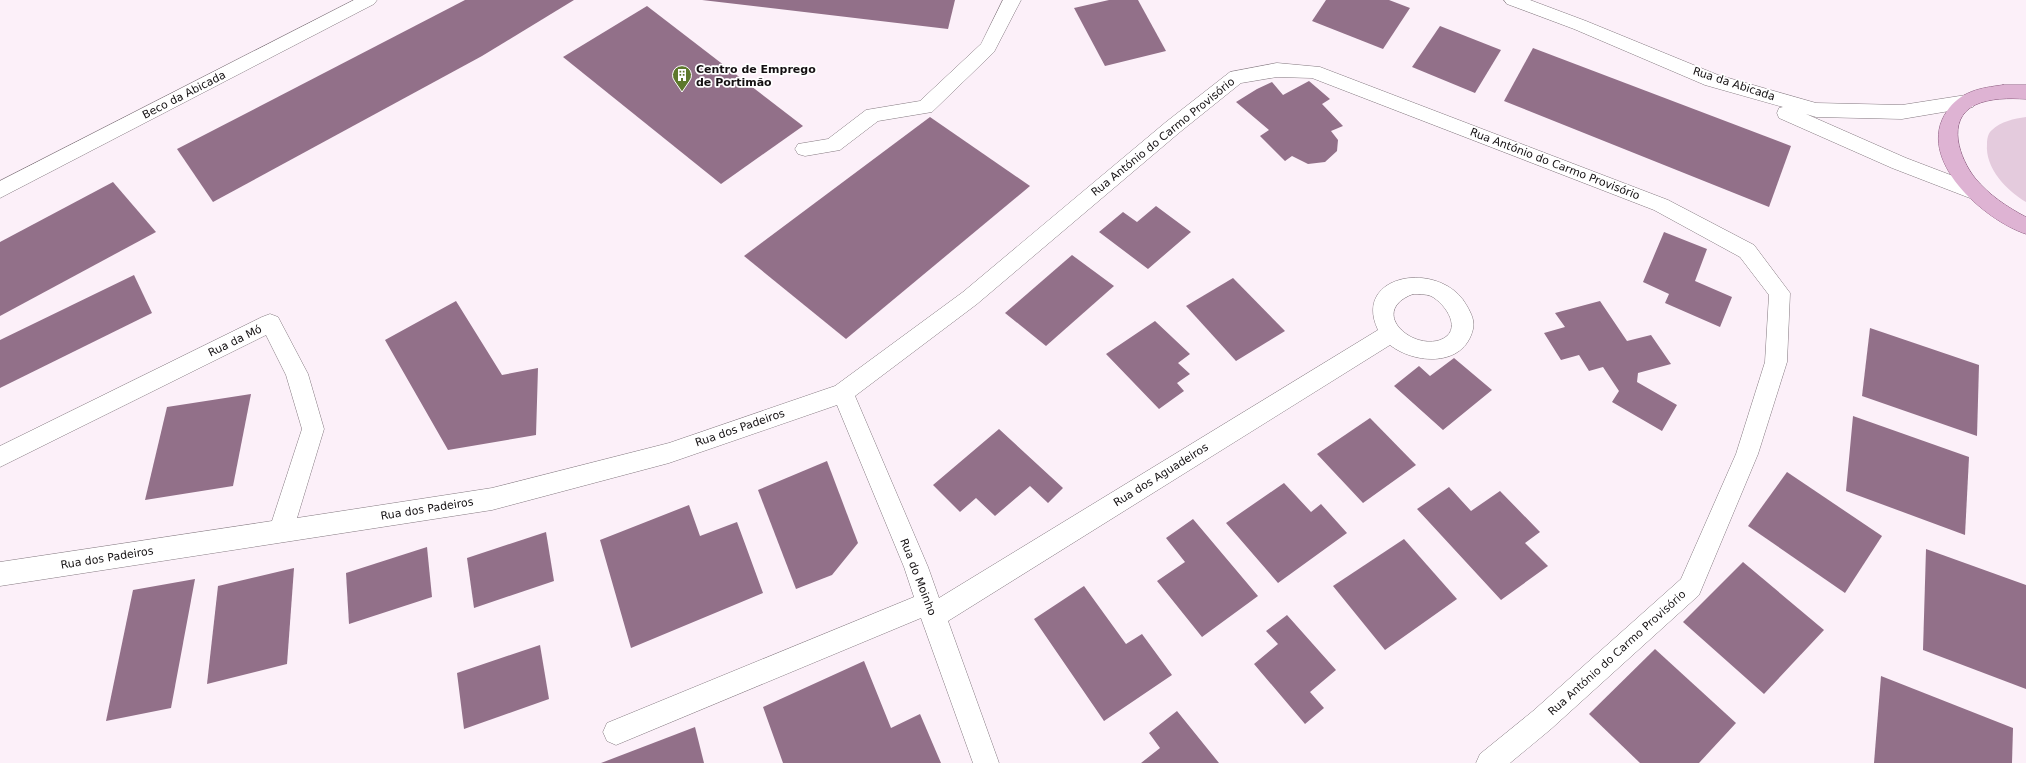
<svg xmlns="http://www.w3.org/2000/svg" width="2026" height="763" viewBox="0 0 2026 763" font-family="'DejaVu Sans',sans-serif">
<rect width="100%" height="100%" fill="#fcf0f9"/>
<path fill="#e4cbdd" d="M2026,117V202C2006,190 1985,168 1987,144C1987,139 1988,133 1992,130C2001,121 2014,119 2026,117Z"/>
<g fill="#927089">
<polygon points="465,0 574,0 482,56 213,202 177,149"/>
<polygon points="702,0 955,0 948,29"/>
<polygon points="1109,0 1138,0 1166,51 1105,66 1074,8"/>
<polygon points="1326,0 1389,0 1410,8 1383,49 1312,21"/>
<polygon points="647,6 803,126 721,184 563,57"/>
<polygon points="1440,26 1501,50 1475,93 1412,67"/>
<polygon points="1533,48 1791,146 1769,207 1504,101"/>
<polygon points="1309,81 1330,99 1322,104 1343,126 1331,131 1338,140 1337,151 1325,162 1308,164 1292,156 1285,161 1260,136 1269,130 1236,102 1257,89 1272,82 1283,95"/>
<polygon points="930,117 1030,186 846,339 744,256"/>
<polygon points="113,182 156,232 0,316 0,242"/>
<polygon points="1156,206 1191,232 1148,269 1099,232 1123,212 1137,222"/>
<polygon points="1664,232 1707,249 1695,281 1732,297 1720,327 1665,303 1669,294 1643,282"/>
<polygon points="1072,255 1114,286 1046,346 1005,313"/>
<polygon points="134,275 152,313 0,388 0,340"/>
<polygon points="1233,278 1285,331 1236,361 1186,306"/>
<polygon points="456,301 502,375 538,368 536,435 448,450 385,340"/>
<polygon points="1600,301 1627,341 1651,335 1671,364 1638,373 1637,382 1677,405 1662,431 1612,402 1619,391 1603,367 1589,371 1579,355 1561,360 1544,333 1565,327 1555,313"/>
<polygon points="1155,321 1190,354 1178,363 1190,374 1177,383 1184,391 1159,409 1106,354"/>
<polygon points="1870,328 1979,365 1977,436 1862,396"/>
<polygon points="1454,358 1492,390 1443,430 1394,386 1419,366 1430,376"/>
<polygon points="251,394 233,486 145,500 167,407"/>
<polygon points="1853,416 1969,457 1965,535 1846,491"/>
<polygon points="1370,418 1416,465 1363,503 1317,454"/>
<polygon points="999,429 1063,488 1048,503 1030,486 995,516 976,498 960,512 933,485"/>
<polygon points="827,461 858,543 832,575 796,589 758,490"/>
<polygon points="1787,472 1882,536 1845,593 1748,526"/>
<polygon points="1284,483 1311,512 1321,504 1347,533 1278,583 1226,523"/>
<polygon points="1449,487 1471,511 1500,491 1540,532 1525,543 1548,566 1501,600 1417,509"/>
<polygon points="689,505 700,536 737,522 763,593 631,648 600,540"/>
<polygon points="1193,519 1258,596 1202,637 1157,581 1185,562 1166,538"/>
<polygon points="546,532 554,581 474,608 467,558"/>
<polygon points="1404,539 1457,599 1385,650 1333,586"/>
<polygon points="427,547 432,597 349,624 346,573"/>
<polygon points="1926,549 2026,585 2026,689 1923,650"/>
<polygon points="1743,562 1824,630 1764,694 1683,622"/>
<polygon points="294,568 287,664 207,684 218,586"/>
<polygon points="195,579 171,708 106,721 133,590"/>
<polygon points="1084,586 1126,644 1142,634 1172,675 1104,721 1034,619"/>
<polygon points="1287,615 1336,670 1310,692 1324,708 1305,724 1254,664 1278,644 1266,631"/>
<polygon points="540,645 549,699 464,729 457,673"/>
<polygon points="1655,649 1736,723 1699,763 1640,763 1589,714"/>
<polygon points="864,661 891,728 920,714 941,763 783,763 763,707"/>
<polygon points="1881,676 2013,728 2012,763 1874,763"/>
<polygon points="1177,711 1219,763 1141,763 1160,748 1149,733"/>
<polygon points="695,727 704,763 601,763"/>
</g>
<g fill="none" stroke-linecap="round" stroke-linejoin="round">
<g stroke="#847980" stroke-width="1">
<g id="minor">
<polygon points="354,0 377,0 374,4 0,198 0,181"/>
<polygon points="1003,0 1021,0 994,52 932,112 878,121 840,150 805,156 798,154 795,149 798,144 828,139 866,110 920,101 981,44"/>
<polygon points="1504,0 1530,0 1586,21 1718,75 1816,103 1902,105 1966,95 1973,97 1975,102 1973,107 1902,119 1816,117 1806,114 1906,158 1982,187 1985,192 1982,197 1975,200 1892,168 1779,118 1777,113 1779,108 1783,107 1705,85 1574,29 1507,4"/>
<path d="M1277,63L1320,67L1668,200L1754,245L1790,293L1787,362L1758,454L1699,595L1551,729L1510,763H1476L1480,754L1533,711L1681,579L1736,454L1765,362L1769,295L1740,257L1654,210L1312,78L1277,77L1241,83L1180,132L977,304L855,396L928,567L939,598L1378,330C1351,273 1442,259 1467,306C1471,313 1475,321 1473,329C1464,368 1414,364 1390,345L948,621L999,763H973L921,618L616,745L607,741L603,732L607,723L914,597L904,567L837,405L669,463L492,510L0,586V562L272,521L302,429L286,375L266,335L0,467V446L262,317L270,314L278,317L308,374L324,429L297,518L492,488L669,443L835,386L963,292L1166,122L1230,72ZM1413,294C1418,294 1426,294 1431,296C1446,304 1464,331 1440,340C1411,350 1368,311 1413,294Z"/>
</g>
</g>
<g stroke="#89597d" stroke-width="1">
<path id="major" d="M2003,85H2026V99C2009,98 1990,98 1975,105C1945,120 1960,159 1975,178C1989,195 2007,207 2026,217V234C1984,220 1914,159 1947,111C1961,91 1980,88 2003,85Z"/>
</g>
<use href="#minor" fill="#fff" fill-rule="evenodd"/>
<use href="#major" fill="#deb3d3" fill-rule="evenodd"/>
</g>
<defs>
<g id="building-pin" transform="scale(1)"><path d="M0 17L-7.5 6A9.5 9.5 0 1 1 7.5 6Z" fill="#5d782c" stroke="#fff"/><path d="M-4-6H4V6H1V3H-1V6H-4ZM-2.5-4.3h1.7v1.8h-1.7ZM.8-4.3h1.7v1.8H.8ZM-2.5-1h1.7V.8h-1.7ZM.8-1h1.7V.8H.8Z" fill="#fff"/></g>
</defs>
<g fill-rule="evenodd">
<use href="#building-pin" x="682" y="75"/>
</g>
<g text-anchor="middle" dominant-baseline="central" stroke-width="3.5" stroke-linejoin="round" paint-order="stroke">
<g font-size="11" font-weight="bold" fill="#141012" stroke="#fff" text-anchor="start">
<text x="696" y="69">Centro de Emprego<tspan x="696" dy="13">de Portimão</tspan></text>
</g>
<g font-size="11" fill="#141012" stroke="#fff">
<text transform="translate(1734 84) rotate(18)">Rua da Abicada</text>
<text transform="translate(184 95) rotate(-27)">Beco da Abicada</text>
<text transform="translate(1163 137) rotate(-39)">Rua António do Carmo Provisório</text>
<text transform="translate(1555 164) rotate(21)">Rua António do Carmo Provisório</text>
<text transform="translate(235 341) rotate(-26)">Rua da Mó</text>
<text transform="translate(740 428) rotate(-19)">Rua dos Padeiros</text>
<text transform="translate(1161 475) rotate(-32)">Rua dos Aguadeiros</text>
<text transform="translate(427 509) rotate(-9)">Rua dos Padeiros</text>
<text transform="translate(107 558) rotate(-9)">Rua dos Padeiros</text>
<text transform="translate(918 577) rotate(69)">Rua do Moinho</text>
<text transform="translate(1617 653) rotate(-42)">Rua António do Carmo Provisório</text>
</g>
</g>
</svg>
